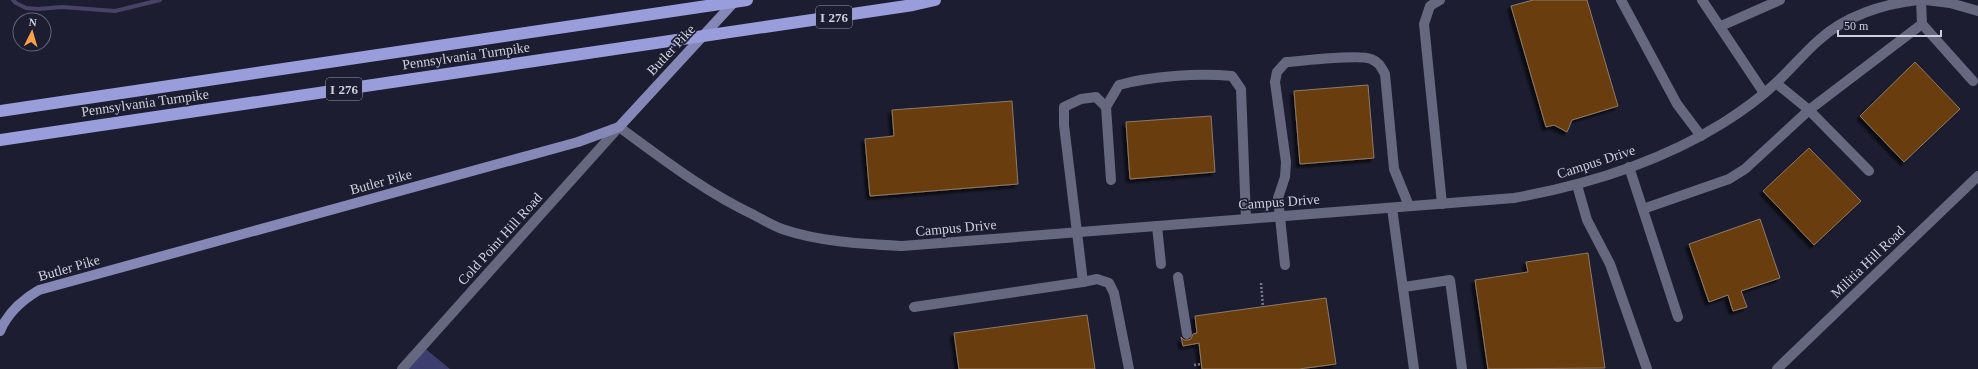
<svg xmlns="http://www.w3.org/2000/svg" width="1978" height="369" viewBox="0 0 1978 369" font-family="'Times New Roman',serif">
<defs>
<filter id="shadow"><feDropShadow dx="-3.5" dy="3.5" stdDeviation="1" flood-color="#0009"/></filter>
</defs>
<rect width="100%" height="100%" fill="#1c1d30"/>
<polygon fill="#3d3e70" points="422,346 450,369 402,369"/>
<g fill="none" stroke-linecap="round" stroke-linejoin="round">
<polyline stroke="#474266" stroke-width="4" points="13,0 16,3 26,8 38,9 62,7 115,11 160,0"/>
</g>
<g fill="#693d0c" stroke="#8e7a68" filter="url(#shadow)">
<polygon points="1533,0 1587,0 1618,106 1572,120 1567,132 1554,125 1546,127 1511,6"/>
<polygon points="1915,62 1960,109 1904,162 1860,116"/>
<polygon points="1368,85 1374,158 1300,164 1294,91"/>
<polygon points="1012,101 1018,184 870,196 865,139 894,136 892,110"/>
<polygon points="1211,116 1215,172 1130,179 1126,122"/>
<polygon points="1809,148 1861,201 1814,245 1763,191"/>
<polygon points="1760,219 1780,278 1741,291 1747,307 1733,311 1728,295 1709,302 1689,244"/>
<polygon points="1588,253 1605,368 1488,369 1475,280 1528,272 1526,262"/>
<polygon points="1326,298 1336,364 1299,369 1202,369 1199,343 1183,346 1181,337 1184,340 1188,340 1191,339 1193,334 1197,333 1195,316"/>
<polygon points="1087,315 1095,369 959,369 954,333"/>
</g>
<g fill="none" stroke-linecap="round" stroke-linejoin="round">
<g stroke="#787989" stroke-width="2.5" stroke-dasharray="2 2" stroke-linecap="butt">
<polyline points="1261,283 1263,307"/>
<polyline points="1194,365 1201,364"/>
</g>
<g stroke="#66687f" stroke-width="10">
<polyline points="1440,0 1430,6 1424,24 1442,204"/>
<polyline points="1621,0 1677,104 1701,136"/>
<polyline points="1702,0 1764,93"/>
<polyline points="1926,0 1950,3 1978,11"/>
<polyline points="1922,24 1973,81"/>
<polyline points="1721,26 1780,0"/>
<polyline points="1776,83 1809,110 1869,171"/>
<polyline points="1106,107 1111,180"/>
<polyline points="1629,167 1678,317"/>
<polyline points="1577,185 1587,220 1610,264 1647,369"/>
<polyline points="1392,208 1414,369"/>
<polyline points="1643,209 1729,179 1745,169 1809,110 1922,24 1921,0"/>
<polyline points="1157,226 1161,264"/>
<path d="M1285,265L1278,198L1285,177L1286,162L1275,82L1277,72L1286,62C1302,61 1359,54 1371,59C1379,62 1381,67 1385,74L1394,169L1409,206"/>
<polyline points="1178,277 1187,334"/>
<polyline points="1083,282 1097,279 1109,283 1114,293 1129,369"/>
<polyline points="1404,287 1450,280 1462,369"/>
<path d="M914,307L1083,282L1064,125V107L1081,99L1096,97L1106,107L1119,85C1151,76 1198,73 1232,76L1241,89L1246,219"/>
<path d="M402,369L619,127C663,159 705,192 754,215C763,220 772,225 782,229C820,242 862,244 902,246L1514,198C1587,185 1660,162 1723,123C1742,111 1760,98 1776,83C1791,69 1804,53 1819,40C1845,16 1883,4 1918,0"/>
<polyline points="1777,369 1978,176"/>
</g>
<path stroke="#8588b6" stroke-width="10" d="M0,331C8,312 22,300 39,290L578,142L619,127L736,0"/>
<g stroke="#999ddb" stroke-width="12">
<polyline points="0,111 747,0"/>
<polyline points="0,140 913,5 935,0"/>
</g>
</g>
<g text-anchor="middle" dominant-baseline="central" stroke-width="3.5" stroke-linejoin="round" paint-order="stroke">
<g fill="#1c1d30" stroke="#999aa9" stroke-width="1">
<rect x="816" y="6" width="36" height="22" rx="3"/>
<rect x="326" y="78" width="36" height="22" rx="3"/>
</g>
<g font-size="13" font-weight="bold" fill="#cfd0dd">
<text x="834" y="17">I 276</text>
<text x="344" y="89">I 276</text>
</g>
<g font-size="14" fill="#cfd0dd" stroke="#1c1d30">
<text transform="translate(671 50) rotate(-47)">Butler Pike</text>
<text transform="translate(466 56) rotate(-8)">Pennsylvania Turnpike</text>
<text transform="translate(145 103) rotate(-8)">Pennsylvania Turnpike</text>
<text transform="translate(1596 162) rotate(-18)">Campus Drive</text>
<text transform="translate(381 182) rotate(-15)">Butler Pike</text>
<text transform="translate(1279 202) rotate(-4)">Campus Drive</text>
<text transform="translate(956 228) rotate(-5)">Campus Drive</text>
<text transform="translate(500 239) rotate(-48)">Cold Point Hill Road</text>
<text transform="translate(1868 262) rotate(-44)">Militia Hill Road</text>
<text transform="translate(69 268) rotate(-16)">Butler Pike</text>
</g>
</g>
<g transform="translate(32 32) rotate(5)"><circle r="19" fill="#1c1d30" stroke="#646575"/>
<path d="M0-3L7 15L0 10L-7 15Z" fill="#f7a149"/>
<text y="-6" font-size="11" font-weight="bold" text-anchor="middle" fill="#cfd0dd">N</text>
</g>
<path d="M1838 30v6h103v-6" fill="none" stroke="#cfd0dd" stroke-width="2"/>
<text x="1844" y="30" font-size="12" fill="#cfd0dd" stroke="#1c1d30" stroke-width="3" paint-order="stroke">50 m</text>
</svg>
